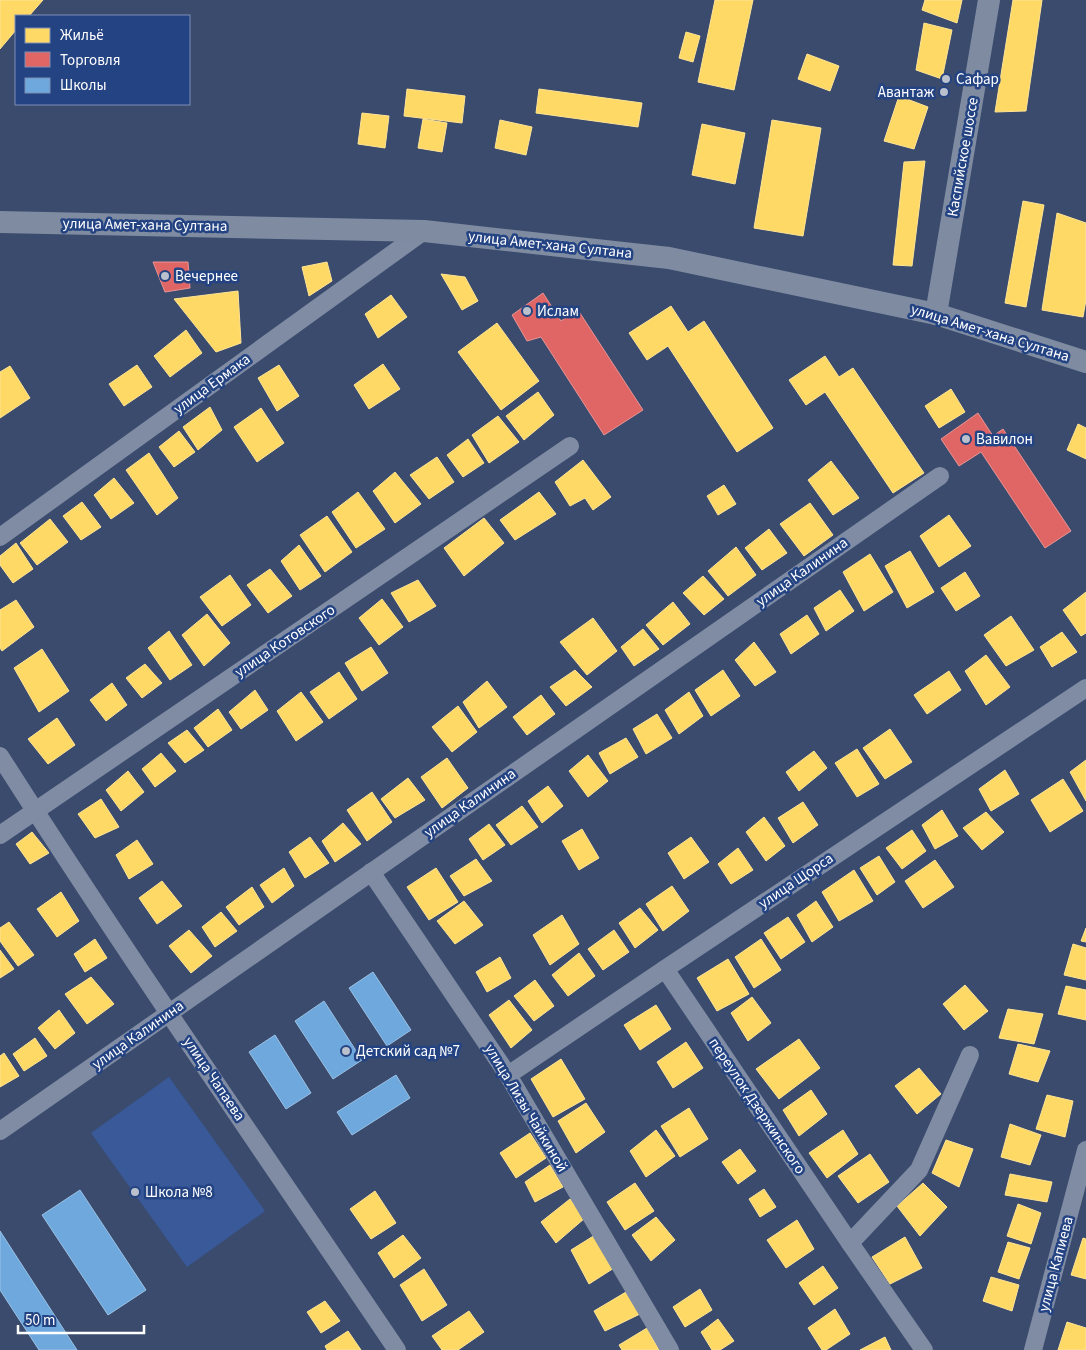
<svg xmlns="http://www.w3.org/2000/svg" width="1086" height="1350" viewBox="0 0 1086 1350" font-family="'Source Sans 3',sans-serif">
<rect width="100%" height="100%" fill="#3a4b6d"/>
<polygon fill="#395999" points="169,1077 265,1211 187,1267 91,1133"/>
<g fill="#ffd966" stroke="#ffe494">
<polygon points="0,0 43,0 29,16 16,16 16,30 0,49"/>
<polygon points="715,0 753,0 734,90 698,82"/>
<polygon points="925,0 962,0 957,23 922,10"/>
<polygon points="1013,0 1042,0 1026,111 995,112"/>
<polygon points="924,23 952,30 942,79 916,70"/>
<polygon points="686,32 700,36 693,62 679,58"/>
<polygon points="807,54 839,66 830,91 798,79"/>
<polygon points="407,89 465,96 462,123 404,116"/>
<polygon points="539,89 642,103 638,127 536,113"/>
<polygon points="899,96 928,107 914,149 884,141"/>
<polygon points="362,113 389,116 385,148 358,144"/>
<polygon points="423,119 447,123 442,152 418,148"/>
<polygon points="500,120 532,127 526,155 495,148"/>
<polygon points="772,120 821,128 803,236 754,228"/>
<polygon points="702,124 745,133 735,184 692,175"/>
<polygon points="925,161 912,266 893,265 904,162"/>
<polygon points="1023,201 1044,205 1026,307 1005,303"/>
<polygon points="1057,213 1086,223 1086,300 1083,317 1042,310"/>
<polygon points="327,262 332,281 309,296 302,267"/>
<polygon points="441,274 465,277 478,301 462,310"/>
<polygon points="238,291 241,343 216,352 174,299"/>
<polygon points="391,295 407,317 378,338 365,314"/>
<polygon points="671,306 688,332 704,321 773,428 737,452 668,346 647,360 629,333"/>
<polygon points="497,323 539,381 501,410 458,352"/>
<polygon points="186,330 202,353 170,377 154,356"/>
<polygon points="825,356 839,377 853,368 924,473 893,493 825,392 806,405 789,380"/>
<polygon points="383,364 400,389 369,409 354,385"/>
<polygon points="137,365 152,387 124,406 109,384"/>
<polygon points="279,365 299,396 277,411 258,378"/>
<polygon points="10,366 30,398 0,418 0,372"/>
<polygon points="951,389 965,412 939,428 925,406"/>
<polygon points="538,392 554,415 524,440 506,416"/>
<polygon points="210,407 222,430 198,450 183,427"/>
<polygon points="261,408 284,443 257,462 234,427"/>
<polygon points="498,416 519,442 489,463 472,435"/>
<polygon points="1078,424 1086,428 1086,459 1067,450"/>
<polygon points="179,431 195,452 174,467 159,447"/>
<polygon points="468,439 484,463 463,477 447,455"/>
<polygon points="149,453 178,498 157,515 126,470"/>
<polygon points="437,457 454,482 429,499 410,475"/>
<polygon points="583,460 611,497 593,510 585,498 570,506 555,482"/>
<polygon points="831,461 859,498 833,515 808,480"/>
<polygon points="395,472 421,504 395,523 373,491"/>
<polygon points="114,478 134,503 111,519 94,495"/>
<polygon points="724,485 736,504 718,515 707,496"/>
<polygon points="358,492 385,529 356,548 332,512"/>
<polygon points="539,492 556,514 515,540 500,520"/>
<polygon points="82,502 101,527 81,540 63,516"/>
<polygon points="810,503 833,535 804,556 780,524"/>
<polygon points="949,515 971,546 939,567 920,536"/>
<polygon points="327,516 352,552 325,572 300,535"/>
<polygon points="484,518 504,543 464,576 444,548"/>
<polygon points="50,519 68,542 37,565 20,543"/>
<polygon points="769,529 787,553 762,570 745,548"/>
<polygon points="16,543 33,569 13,583 0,565 0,556"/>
<polygon points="299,545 321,576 300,590 281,561"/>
<polygon points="736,547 756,575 728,596 708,571"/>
<polygon points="910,551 934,592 907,608 885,566"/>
<polygon points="870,554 893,592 864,611 843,572"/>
<polygon points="270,569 292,596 268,613 247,585"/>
<polygon points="965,572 980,596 956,611 941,588"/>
<polygon points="230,575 251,605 222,626 200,597"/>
<polygon points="703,576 724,599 704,615 683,593"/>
<polygon points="418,580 436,606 409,622 391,593"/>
<polygon points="840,590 854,611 826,631 814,608"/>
<polygon points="1086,592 1086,633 1081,636 1063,610"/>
<polygon points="382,599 403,627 379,645 359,618"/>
<polygon points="16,600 34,627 2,651 0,648 0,610"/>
<polygon points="673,602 690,624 663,645 646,625"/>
<polygon points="207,614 230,643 204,666 182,635"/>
<polygon points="807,615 819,634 791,654 780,634"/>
<polygon points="1011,616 1034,650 1006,666 984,635"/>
<polygon points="593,618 617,651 587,675 560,642"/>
<polygon points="643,629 659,649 634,666 621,647"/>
<polygon points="169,631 192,665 170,680 148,648"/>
<polygon points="1062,632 1077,652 1052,667 1040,647"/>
<polygon points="754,642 776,672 755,686 735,660"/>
<polygon points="371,647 388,673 362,691 345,663"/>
<polygon points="42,649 69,691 39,712 14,668"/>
<polygon points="986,655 1010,687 986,705 965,671"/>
<polygon points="145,664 162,683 142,698 126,678"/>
<polygon points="575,670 592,687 566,706 550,687"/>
<polygon points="723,670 740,696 711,716 695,690"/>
<polygon points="949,671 961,690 927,714 914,695"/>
<polygon points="339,672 357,699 329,719 310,692"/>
<polygon points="487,681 507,707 479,728 463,702"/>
<polygon points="112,683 127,705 106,721 90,700"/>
<polygon points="255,690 268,710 241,729 229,712"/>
<polygon points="301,692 323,722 296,741 277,711"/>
<polygon points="689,692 703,716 679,734 665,710"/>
<polygon points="541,695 555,714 527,735 513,717"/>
<polygon points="458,706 477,732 452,752 432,727"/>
<polygon points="218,709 232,730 208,747 194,728"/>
<polygon points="657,714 672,738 646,754 633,729"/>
<polygon points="57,718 75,745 48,764 28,739"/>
<polygon points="890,729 912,762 885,779 863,748"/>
<polygon points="187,730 204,750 185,763 168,743"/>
<polygon points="626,738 638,757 610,774 599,753"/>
<polygon points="857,749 879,784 857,797 835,763"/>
<polygon points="814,751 827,768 799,791 786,772"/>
<polygon points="161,753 176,771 155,787 142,769"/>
<polygon points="588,755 608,781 588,797 569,771"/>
<polygon points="447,758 468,788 442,808 421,777"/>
<polygon points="1086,760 1086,801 1070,772"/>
<polygon points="1005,770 1019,794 991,811 979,789"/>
<polygon points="128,771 144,792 121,811 106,790"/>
<polygon points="408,778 425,800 395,818 381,799"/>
<polygon points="1063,779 1083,811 1050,832 1031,800"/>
<polygon points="548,786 563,806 542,823 528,801"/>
<polygon points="372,792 392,822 367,841 347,810"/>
<polygon points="101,799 119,827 95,838 78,814"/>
<polygon points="803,802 818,825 793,843 778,818"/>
<polygon points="522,806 538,827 511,845 496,825"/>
<polygon points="942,810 958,836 935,849 922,825"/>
<polygon points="986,812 1004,832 982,850 963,828"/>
<polygon points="764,817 785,846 766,861 746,832"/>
<polygon points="343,823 361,844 335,862 322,841"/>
<polygon points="489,824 505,845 483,860 469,839"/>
<polygon points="582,829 599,858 579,870 562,841"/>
<polygon points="912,830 926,851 902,869 886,848"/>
<polygon points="32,832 49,853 30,864 16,844"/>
<polygon points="310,837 329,863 305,878 289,852"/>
<polygon points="691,837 709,862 684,879 668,853"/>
<polygon points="137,840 153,864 129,879 116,855"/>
<polygon points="738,848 753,870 731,884 718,864"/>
<polygon points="879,856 895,882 877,895 860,868"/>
<polygon points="476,859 492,881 464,896 450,876"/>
<polygon points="935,860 954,887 923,908 905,881"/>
<polygon points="284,868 294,886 272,903 260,885"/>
<polygon points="436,868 458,902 429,920 407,887"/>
<polygon points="854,870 873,901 839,921 822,892"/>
<polygon points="162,881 182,906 157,924 139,898"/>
<polygon points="672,886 689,911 663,931 646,904"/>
<polygon points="252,887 264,907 239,925 226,907"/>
<polygon points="61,892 79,921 57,937 37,909"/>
<polygon points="464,901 483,925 455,944 437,921"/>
<polygon points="816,901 833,927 812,942 797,915"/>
<polygon points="640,908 658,930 635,948 619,923"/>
<polygon points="221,912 237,931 215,947 202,927"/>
<polygon points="562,915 579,944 550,965 533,935"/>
<polygon points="788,917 805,942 781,959 764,933"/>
<polygon points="9,922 34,955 18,966 0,941 0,928"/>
<polygon points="1086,928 1086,942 1081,941"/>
<polygon points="189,930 212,956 191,973 169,946"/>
<polygon points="614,930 629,952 603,970 588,949"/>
<polygon points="95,939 107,958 85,972 74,954"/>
<polygon points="761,939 781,970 754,988 735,957"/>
<polygon points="1073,944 1086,948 1086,980 1064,975"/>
<polygon points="0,950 14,969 0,978"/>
<polygon points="579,953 595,976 568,996 552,975"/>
<polygon points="500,957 511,978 487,992 476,972"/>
<polygon points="728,959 749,994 717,1011 697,978"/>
<polygon points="91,977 114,1004 87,1024 65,994"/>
<polygon points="535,980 554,1006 534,1021 514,996"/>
<polygon points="965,985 988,1011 964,1030 943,1004"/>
<polygon points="1066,986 1086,990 1086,1020 1058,1014"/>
<polygon points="752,997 771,1023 748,1041 731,1013"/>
<polygon points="509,1000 532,1030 511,1048 489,1015"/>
<polygon points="656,1005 671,1029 640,1050 624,1025"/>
<polygon points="1008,1009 1043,1014 1034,1044 999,1038"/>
<polygon points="59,1010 75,1033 55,1049 38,1028"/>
<polygon points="35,1038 47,1056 24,1071 13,1054"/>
<polygon points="799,1039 820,1068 779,1099 756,1069"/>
<polygon points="686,1042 703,1068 673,1088 657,1062"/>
<polygon points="1018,1044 1050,1051 1038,1082 1009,1074"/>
<polygon points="4,1053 19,1076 0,1087 0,1056"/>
<polygon points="561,1059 585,1099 553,1117 531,1079"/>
<polygon points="919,1068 941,1094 917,1114 895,1086"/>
<polygon points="811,1090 827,1114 799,1136 783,1110"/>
<polygon points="1047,1095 1073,1101 1065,1137 1036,1129"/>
<polygon points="586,1103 605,1132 576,1153 558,1121"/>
<polygon points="689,1108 708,1139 680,1157 661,1126"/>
<polygon points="1010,1124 1041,1135 1030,1165 1001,1157"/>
<polygon points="656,1130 675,1156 646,1177 630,1151"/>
<polygon points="843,1130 858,1154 827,1178 809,1153"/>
<polygon points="530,1133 546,1158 516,1178 500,1153"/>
<polygon points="946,1140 973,1149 959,1187 932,1173"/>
<polygon points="740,1149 756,1171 738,1184 722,1162"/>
<polygon points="870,1154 889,1182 858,1203 838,1176"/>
<polygon points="550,1165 563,1187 535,1202 525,1182"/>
<polygon points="1010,1174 1052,1182 1047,1202 1005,1195"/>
<polygon points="635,1183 654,1211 625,1230 607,1202"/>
<polygon points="923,1183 947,1207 920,1236 897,1206"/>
<polygon points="764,1189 776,1207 760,1217 749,1199"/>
<polygon points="375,1191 396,1223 371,1239 350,1209"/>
<polygon points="570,1199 585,1218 556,1243 541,1222"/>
<polygon points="1018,1204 1041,1213 1031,1244 1007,1236"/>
<polygon points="656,1217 675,1240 651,1261 632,1235"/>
<polygon points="797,1220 814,1249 786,1268 767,1240"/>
<polygon points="403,1235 421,1258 394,1278 378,1253"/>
<polygon points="595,1235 614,1268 589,1284 571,1250"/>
<polygon points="905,1237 922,1268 890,1284 872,1257"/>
<polygon points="1083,1238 1086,1239 1086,1279 1071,1275"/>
<polygon points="1008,1242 1030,1248 1019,1279 998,1272"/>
<polygon points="823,1266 838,1288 814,1305 799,1283"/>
<polygon points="424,1269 447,1305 422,1321 400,1285"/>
<polygon points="991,1277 1019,1285 1012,1311 983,1301"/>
<polygon points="700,1289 712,1310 685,1327 673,1307"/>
<polygon points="626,1292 640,1314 605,1331 594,1311"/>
<polygon points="325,1301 340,1321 321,1333 307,1312"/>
<polygon points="835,1309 850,1334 826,1350 822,1350 808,1328"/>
<polygon points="469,1311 484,1332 458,1350 442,1350 432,1336"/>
<polygon points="718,1319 734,1341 720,1350 712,1350 701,1332"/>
<polygon points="1067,1322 1086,1328 1086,1350 1058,1350"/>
<polygon points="647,1328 659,1350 622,1350 619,1345"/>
<polygon points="348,1331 361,1350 327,1350 325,1346"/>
<polygon points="885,1337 891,1350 860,1350"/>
</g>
<g fill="#e06666" stroke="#e99494">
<polygon points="153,262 188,262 190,288 165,292"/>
<polygon points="543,293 561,321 578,310 643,410 604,435 541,337 527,341 512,315"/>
<polygon points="978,413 993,436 1003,429 1071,531 1045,548 981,452 959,466 941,439"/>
</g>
<g fill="#6fa8dc" stroke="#9ac2e6">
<polygon points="373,972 411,1030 387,1046 349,988"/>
<polygon points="324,1001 362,1060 333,1079 295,1021"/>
<polygon points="275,1035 311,1093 286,1109 249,1052"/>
<polygon points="396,1075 410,1098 352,1135 337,1112"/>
<polygon points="80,1190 146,1290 108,1315 42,1215"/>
<polygon points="0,1231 77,1350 39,1350 0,1290"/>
</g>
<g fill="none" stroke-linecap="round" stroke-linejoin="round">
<g stroke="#808ca3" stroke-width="18">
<polyline points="0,537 424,231"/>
<path d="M0,756C128,957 264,1153 397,1350"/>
<polyline points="0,835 570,446"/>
<polyline points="371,872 508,1075 670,1350"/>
<polyline points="665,969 850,1243 924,1350"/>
<polyline points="508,1075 665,969 1086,688"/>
<polyline points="0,1131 940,476"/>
<polyline points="850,1243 919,1170 970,1055"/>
<polyline points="1033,1350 1086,1150"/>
</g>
<g stroke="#7e8ba1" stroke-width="22">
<polyline points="0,222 424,231 669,258 936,314 1086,362"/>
<polyline points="936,314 989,0"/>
</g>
</g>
<g fill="#bac0cc" stroke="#244383" stroke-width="2">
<circle cx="946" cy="79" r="5"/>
<circle cx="944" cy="92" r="5"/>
<circle cx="165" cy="276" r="5"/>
<circle cx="527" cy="311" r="5"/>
<circle cx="966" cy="439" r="5"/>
<circle cx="346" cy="1051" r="5"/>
<circle cx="135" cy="1192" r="5"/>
</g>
<g text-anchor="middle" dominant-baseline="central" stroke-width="5" stroke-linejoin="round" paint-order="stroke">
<g font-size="15" fill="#fff" stroke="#244383" text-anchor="start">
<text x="956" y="79">Сафар</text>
<text x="934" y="92" text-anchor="end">Авантаж</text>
<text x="175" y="276">Вечернее</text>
<text x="537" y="311">Ислам</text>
<text x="976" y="439">Вавилон</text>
<text x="356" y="1051">Детский сад №7</text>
<text x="145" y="1192">Школа №8</text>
</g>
<g font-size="15" fill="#fff" stroke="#244383">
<text transform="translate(963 157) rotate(-80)">Каспийское шоссе</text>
<text transform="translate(145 225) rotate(1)">улица Амет-хана Султана</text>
<text transform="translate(550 245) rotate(6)">улица Амет-хана Султана</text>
<text transform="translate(990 333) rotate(17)">улица Амет-хана Султана</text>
<text transform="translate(212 384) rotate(-36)">улица Ермака</text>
<text transform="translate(802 572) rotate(-35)">улица Калинина</text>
<text transform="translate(285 641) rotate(-34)">улица Котовского</text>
<text transform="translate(470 803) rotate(-35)">улица Калинина</text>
<text transform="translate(796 881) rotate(-34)">улица Щорса</text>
<text transform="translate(138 1035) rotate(-35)">улица Калинина</text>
<text transform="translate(214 1079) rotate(56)">улица Чапаева</text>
<text transform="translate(757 1106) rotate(56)">переулок Дзержинского</text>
<text transform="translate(526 1108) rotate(59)">улица Лизы Чайкиной</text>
<text transform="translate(1056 1264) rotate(-75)">улица Капиева</text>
</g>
</g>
<rect x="15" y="15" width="175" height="90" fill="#244383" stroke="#7c8eb5"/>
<rect x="25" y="28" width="25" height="15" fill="#ffd966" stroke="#7c8eb5"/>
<text x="60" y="40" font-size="15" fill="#ffffff">Жильё</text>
<rect x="25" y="52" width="25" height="15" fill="#e06666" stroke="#7c8eb5"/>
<text x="60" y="65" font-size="15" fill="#ffffff">Торговля</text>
<rect x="25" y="78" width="25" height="15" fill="#6fa8dc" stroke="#7c8eb5"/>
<text x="60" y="90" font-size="15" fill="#ffffff">Школы</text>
<path d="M18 1325v8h126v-8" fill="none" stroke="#ffffff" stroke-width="2.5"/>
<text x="25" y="1325" font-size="15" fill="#ffffff" stroke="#244383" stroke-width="4" paint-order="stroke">50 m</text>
</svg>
